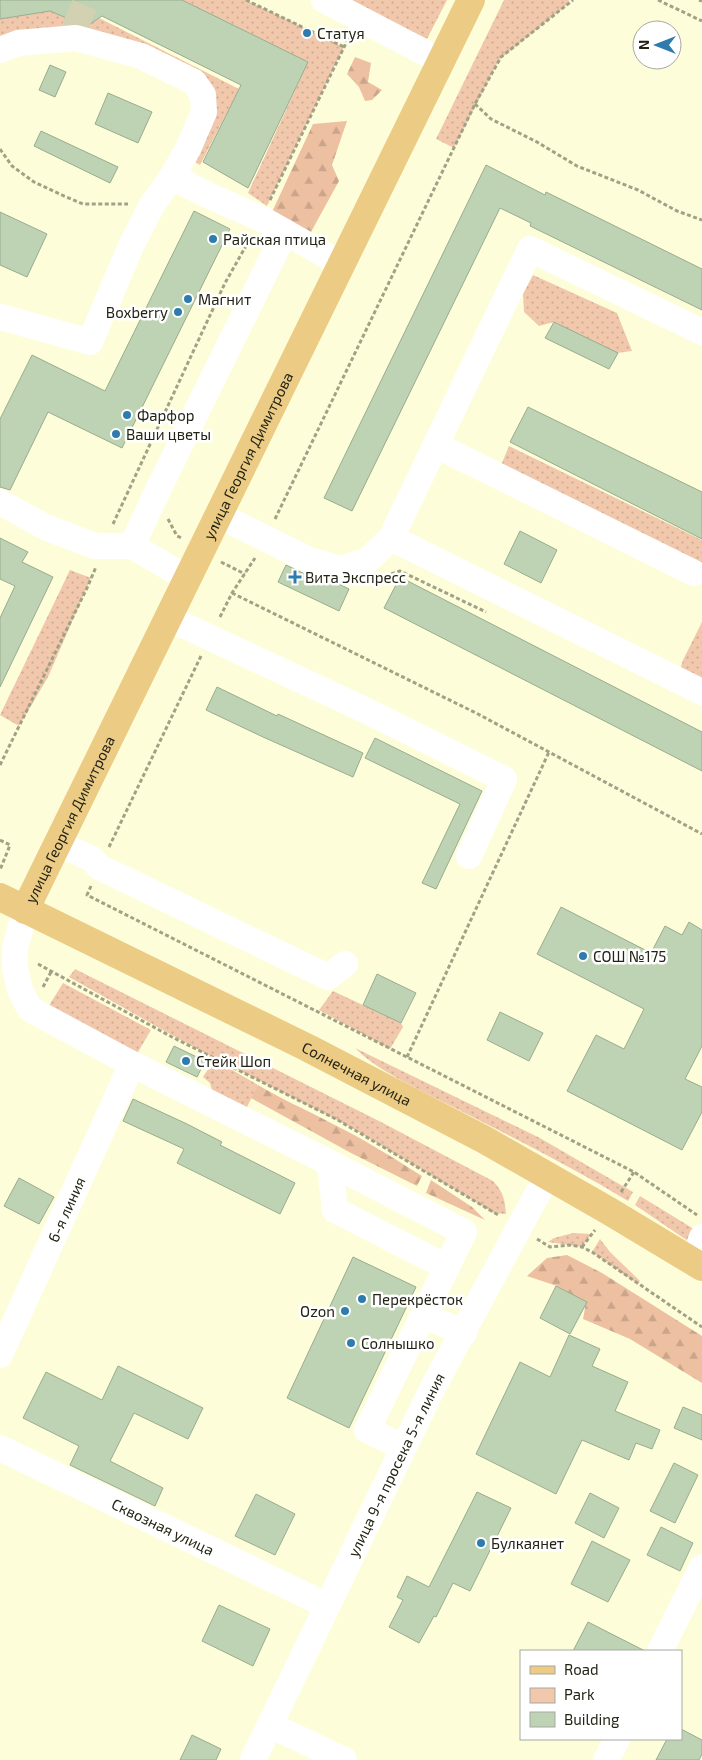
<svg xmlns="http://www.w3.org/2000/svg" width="702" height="1760" viewBox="0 0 702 1760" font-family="'Exo 2',sans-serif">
<defs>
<pattern id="green-dots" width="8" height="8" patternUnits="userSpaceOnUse" patternTransform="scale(1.25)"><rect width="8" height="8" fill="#f1c8ac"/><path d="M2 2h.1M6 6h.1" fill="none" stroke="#ceac93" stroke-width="1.8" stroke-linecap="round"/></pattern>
<pattern id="forest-firs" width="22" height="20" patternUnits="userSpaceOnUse" patternTransform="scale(1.25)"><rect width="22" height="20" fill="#edc0a1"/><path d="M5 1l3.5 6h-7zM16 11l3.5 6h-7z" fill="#cba58a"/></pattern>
</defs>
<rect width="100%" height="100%" fill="#fdfed9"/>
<g fill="url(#green-dots)">
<polygon points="182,0 246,0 344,47 267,206 248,193 308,62"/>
<polygon points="342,0 447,0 427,39"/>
<polygon points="504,0 569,0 568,4 499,60 454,148 436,139"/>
<polygon points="50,11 86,27 99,18 239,89 200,165 184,156 198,88 82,39 0,46 0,19"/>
<polygon points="533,275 617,313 632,351 617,353 554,322 539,326 524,312 523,294"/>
<polygon points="509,446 702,540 702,579 497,475"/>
<polygon points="70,570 91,578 48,677 19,726 0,715"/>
<polygon points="702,622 702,692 677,680 683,660"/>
<path d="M75,969L381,1122L493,1181C503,1191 505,1200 506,1214L494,1213L345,1124L195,1048L69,977Z"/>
<polygon points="63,983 151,1030 135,1057 45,1012"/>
<polygon points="333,991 401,1023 403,1027 390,1049 319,1010"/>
<path d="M355,1048L538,1137L633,1192L628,1201C570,1166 510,1136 449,1105C422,1091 376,1070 355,1048Z"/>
<polygon points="220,1063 258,1085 245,1111 213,1094 210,1083 203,1077 210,1066"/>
<polygon points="640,1196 702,1234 688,1241 635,1205"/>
<polygon points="573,1233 591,1234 582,1247 548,1242 554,1238"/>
<polygon points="600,1239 610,1252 640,1281 638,1284 592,1252"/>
</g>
<g fill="url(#forest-firs)">
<polygon points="355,57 371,63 368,82 382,90 372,100 365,101 359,87 347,74"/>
<polygon points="347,121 332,165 339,181 311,232 272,212 313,124"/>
<path d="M258,1085C281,1099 305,1109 329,1122C362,1138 392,1157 422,1176L417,1186L351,1153L251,1098Z"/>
<polygon points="431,1180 472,1207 485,1220 426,1193"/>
<polygon points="567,1255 602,1273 702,1336 702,1383 630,1339 583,1319 586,1302 557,1286 527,1276 547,1258"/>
</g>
<g fill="#bed3b4" stroke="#98ac8e">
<polygon points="0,0 182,0 308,62 248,188 203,162 241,85 102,16 87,26 78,23 50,11 0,19"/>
<polygon points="50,65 66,72 55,97 39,90"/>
<polygon points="108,93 152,112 138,143 95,124"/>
<polygon points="41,131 118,167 110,183 34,146"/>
<polygon points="486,165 545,195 546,192 702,269 702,310 530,226 531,223 500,208 352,511 324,498"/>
<polygon points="194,211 230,229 122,448 48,412 10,490 0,487 0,419 32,355 105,391"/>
<polygon points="0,212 47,234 27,277 0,265"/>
<polygon points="554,322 618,353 609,369 545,338"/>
<polygon points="528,407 702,492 702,539 510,442"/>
<polygon points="520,531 557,550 541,583 504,564"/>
<polygon points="0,538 28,552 22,562 53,577 0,687 0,618 15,586 0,579"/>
<polygon points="286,565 305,574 337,583 349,589 339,611 278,582"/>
<polygon points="400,577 702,732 702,771 384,608"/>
<polygon points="217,687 277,716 278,714 363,753 353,777 263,737 206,710"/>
<polygon points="375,738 482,791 436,889 422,883 460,804 365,758"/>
<polygon points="561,907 651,953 665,926 682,935 689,922 702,930 702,1046 685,1079 702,1087 702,1112 682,1150 567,1091 596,1035 624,1049 644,1009 537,954"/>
<polygon points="377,974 416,993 401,1023 363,1005"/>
<polygon points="500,1012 543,1033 529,1061 487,1040"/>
<polygon points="174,1046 205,1061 197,1077 166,1062"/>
<polygon points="133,1099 187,1124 222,1142 220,1145 295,1183 280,1214 177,1163 184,1149 123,1121"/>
<polygon points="19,1178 54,1197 39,1224 4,1206"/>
<polygon points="353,1257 416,1287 349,1428 287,1398"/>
<polygon points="556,1286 587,1302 570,1334 540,1318"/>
<polygon points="569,1335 600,1349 592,1366 628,1382 615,1411 660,1430 652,1449 636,1443 629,1460 582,1440 556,1494 476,1454 520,1362 550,1377"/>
<polygon points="118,1366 203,1408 188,1439 134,1413 110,1461 163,1488 155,1506 70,1465 79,1446 23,1418 46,1372 102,1400"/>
<polygon points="683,1407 702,1415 702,1440 674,1428"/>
<polygon points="674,1463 698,1475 675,1523 650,1511"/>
<polygon points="477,1492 511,1508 470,1591 453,1583 436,1617 434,1616 419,1643 389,1627 403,1600 397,1597 407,1576 429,1587"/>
<polygon points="590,1493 619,1508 604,1538 575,1523"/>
<polygon points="256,1494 295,1514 275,1555 235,1536"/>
<polygon points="661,1527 693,1543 680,1571 647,1555"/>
<polygon points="592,1541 630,1560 608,1602 571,1584"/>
<polygon points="219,1605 270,1629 253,1666 202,1641"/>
<polygon points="588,1622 645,1651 573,1651"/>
<polygon points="681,1729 702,1740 702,1754 699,1760 656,1760 667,1739 681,1739"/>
<polygon points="192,1735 221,1749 216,1760 180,1760"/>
</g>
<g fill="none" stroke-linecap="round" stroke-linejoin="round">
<polyline stroke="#d2d2b2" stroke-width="26" stroke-dasharray="26 13" stroke-linecap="butt" points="74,29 87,0"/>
<g stroke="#a1a186" stroke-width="3" stroke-dasharray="4 2.5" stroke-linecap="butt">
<polyline points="246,0 344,47"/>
<polyline points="658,0 702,21"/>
<polyline points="699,0 702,1"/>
<polyline points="475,104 491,119 537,142 577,166 638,190 677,211 702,220"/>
<polyline points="0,149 12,166 34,182 64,196 83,204 128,204"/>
<polyline points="270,200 348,39 350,40"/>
<polyline points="168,519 177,536 182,538"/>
<polyline points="275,519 475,104 501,57 573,0"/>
<polyline points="113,524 225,283 251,237"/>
<polyline points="221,562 245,574"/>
<polyline points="385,576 400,571 486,612"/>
<polyline points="232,593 478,714 702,834"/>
<polyline points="220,617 232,593 255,558"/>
<polyline points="0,765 87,588 96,567"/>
<polyline points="0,840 10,845 0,870"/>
<polyline points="109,847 201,656"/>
<polyline points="91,886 87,895 634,1172 697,1215"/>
<polyline points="38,964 172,1037 336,1119 500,1216"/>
<polyline points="43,987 51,972"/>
<polyline points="407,1057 549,752"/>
<polyline points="621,1192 634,1172"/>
<polyline points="537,1239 550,1247 570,1245 582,1247 592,1252 702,1327"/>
<polyline points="582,1247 595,1230"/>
</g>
<g stroke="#fff" stroke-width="26">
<polyline points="324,0 441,61"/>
<polyline points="0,50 18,43 76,38 141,56 194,82 203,95 204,112 188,149 172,177"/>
<polyline points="0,318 1,317 90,342 131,246 152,205 172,177 210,196 264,220 341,264"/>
<polyline points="436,445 694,573"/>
<polyline points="0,502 45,527 95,546 132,546 187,578"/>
<polyline points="218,515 309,560 341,569 368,560 391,538 530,249 702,332"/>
<polyline points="391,538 702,692"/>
<polyline points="132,546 155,496 285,232"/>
<polyline points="168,618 367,711 504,779 469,856"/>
<polyline points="57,843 92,859 99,867 328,977 345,964"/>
<polyline points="25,910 15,949 15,968 20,990 30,1009 132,1064 330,1163 464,1232 367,1430 403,1447"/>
<polyline points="330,1163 335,1210 447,1267"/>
<polyline points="693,1261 702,1237"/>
<polyline points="424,1315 464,1333"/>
<path id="s1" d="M0,1355L132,1064"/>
<path id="s2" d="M0,1448L326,1605"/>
<polyline points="660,1651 702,1567"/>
<polyline points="270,1725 344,1760"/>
<path id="s3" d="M253,1760L432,1389L547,1176"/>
<polyline points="606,1760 617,1739"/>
</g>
<g stroke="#eccb84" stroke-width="28">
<path id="s4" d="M0,897L308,1048L485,1140L609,1211L702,1267"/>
<path id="s5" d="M25,910L471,0"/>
</g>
</g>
<g fill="#2e7cae" stroke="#fff" stroke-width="2">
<circle cx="307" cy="33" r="5"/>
<circle cx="213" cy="239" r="5"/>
<circle cx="188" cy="299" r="5"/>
<circle cx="178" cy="312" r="5"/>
<circle cx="127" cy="415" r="5"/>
<circle cx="116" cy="434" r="5"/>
<path d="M292.5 569.5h5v5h5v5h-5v5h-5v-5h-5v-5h5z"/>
<circle cx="583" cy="956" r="5"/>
<circle cx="186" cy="1061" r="5"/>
<circle cx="362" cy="1299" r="5"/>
<circle cx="345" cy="1311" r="5"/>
<circle cx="351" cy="1343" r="5"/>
<circle cx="481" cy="1543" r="5"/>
</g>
<g text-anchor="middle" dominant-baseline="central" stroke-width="5" stroke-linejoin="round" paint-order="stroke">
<g font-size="15" fill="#242416" stroke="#fff" text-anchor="start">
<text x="317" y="33">Статуя</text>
<text x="223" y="239">Райская птица</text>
<text x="198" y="299">Магнит</text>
<text x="168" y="312" text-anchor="end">Boxberry</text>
<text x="137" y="415">Фарфор</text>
<text x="126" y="434">Ваши цветы</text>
<text x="305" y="577">Вита Экспресс</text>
<text x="593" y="956">СОШ №175</text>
<text x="196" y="1061">Стейк Шоп</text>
<text x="372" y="1299">Перекрёсток</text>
<text x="335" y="1311" text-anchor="end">Ozon</text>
<text x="361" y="1343">Солнышко</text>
<text x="491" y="1543">Булкаянет</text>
</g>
<g font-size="15" fill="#242416" stroke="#fff">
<text stroke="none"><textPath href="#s5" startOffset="506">улица Георгия Димитрова</textPath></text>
<text stroke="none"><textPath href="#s5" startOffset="101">улица Георгия Димитрова</textPath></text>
<text stroke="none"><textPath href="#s4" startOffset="398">Солнечная улица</textPath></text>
<text stroke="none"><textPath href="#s1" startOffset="160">6-я линия</textPath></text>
<text stroke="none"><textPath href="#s3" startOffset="328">улица 9-я просека 5-я линия</textPath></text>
<text stroke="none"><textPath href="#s2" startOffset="181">Сквозная улица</textPath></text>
</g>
</g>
<rect x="520" y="1650" width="162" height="90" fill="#ffffff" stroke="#a7a7a2"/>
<rect x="530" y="1666" width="25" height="8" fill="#eccb84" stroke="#a7a7a2"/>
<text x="564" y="1675" font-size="15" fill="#242416">Road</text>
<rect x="530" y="1688" width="25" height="15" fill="#f1c8ac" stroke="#a7a7a2"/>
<text x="564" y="1700" font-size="15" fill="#242416">Park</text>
<rect x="530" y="1712" width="25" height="15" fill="#bed3b4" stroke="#a7a7a2"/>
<text x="564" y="1725" font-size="15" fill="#242416">Building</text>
<g transform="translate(657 45) rotate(270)"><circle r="24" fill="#ffffff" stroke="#a7a7a2"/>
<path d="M0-4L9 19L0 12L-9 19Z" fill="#2e7cae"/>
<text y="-8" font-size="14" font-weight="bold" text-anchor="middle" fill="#242416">N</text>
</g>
</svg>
